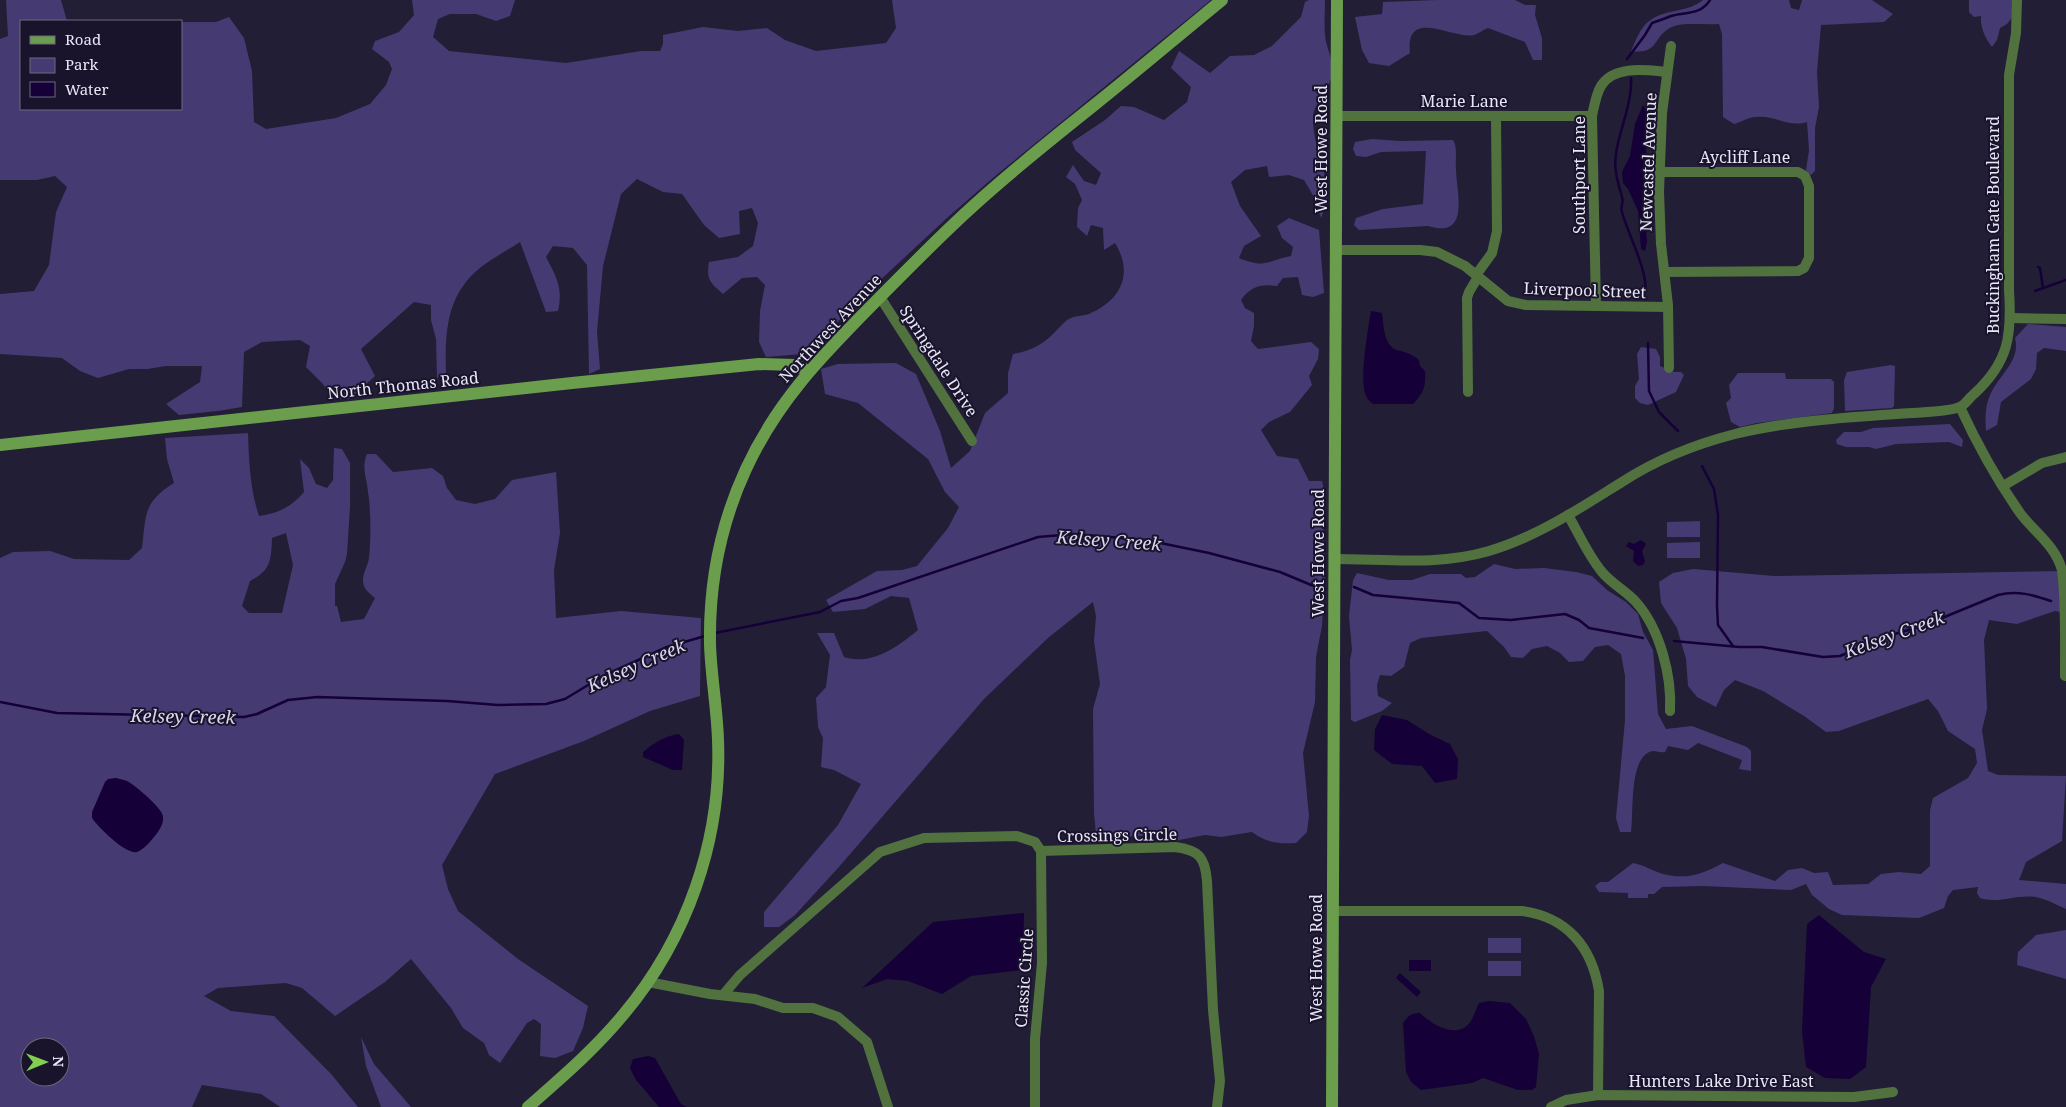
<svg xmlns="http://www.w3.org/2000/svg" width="2066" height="1107" viewBox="0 0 2066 1107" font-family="'Noto Serif',serif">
<rect width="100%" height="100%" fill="#221e36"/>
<g fill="#463a73" fill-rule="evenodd">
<path d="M6,0H61L67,21H21V109H181V22H216L229,17L244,38L252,71L254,122L266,129L336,118L370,104L386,85L392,69L389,62L372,49L375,41L399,32L414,15L412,0H515L510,16L496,21L476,14H450L438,19L433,37L449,51L566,63L641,51H660L663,44V35L703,27L738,31L767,28L785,40L816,51L886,43L896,28L892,0H1211L994,177L948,217L847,311L817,346L802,354L766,357L759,342L760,311L765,285L757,277L742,278L723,294C710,282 706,280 709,262L738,257L753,246L758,223L752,208L739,211L740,234L719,238L704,225L682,194L663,192L637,179L621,194L603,266L597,332L600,369L589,374L587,265L573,248L553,246L546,257C557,278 563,288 558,311L546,312L520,242C508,250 493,258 481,267C446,295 445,332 446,374L437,378L436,339L431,320V305L414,302L361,349L375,376L350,399H334L322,383L306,367L310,346L300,340L262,342L244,352L242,407L218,411L179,415L166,404L200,382L202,366H166L147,369H129L98,378L80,371L62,358L0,354V294L34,291L49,265L56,212L67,187L55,176L37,180H0V39L8,36Z"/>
<path d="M1309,0H1325C1325,11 1324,23 1325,35C1326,46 1332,57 1332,68C1333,89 1313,103 1313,117C1312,153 1338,182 1321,218L1314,197L1304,180L1289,175L1269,177L1267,166L1245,170L1231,182L1240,206L1261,236L1244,246L1239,258C1266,269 1266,261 1291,256L1293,247L1282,238L1277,226L1289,218L1319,230L1324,293L1313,297L1302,295L1298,277L1283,278L1277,286C1261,284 1251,286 1241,300L1245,308L1254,313V326L1251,341L1258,349L1311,342L1319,349L1318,359L1309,376L1312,385L1290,412L1269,422L1261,430L1277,456L1298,459L1309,481H1322L1325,494L1323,521L1325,574L1322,626L1316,657L1315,702L1303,753L1309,816L1307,832L1296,843C1279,844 1266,843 1252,832L1221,837L1205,835L1174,841L1163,835L1115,837L1096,834L1094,814L1093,709L1100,684L1094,641L1096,616L1093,602L1048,638L984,699L838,868L795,915L779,927H764V912L838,825L861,784L834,770L821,767L823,738L818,727L816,698L826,687L830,655L817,633H834L844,657C872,666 897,647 918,630L909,598L891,596L865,609L833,612L826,600L877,571L902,570L917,566L948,528L959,507L945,492L928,459L858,403L825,394L821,369L838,364L896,363L916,374L940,431L951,468L970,451L985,413L1008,393V373L1013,354C1029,351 1041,346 1053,334C1058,329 1062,324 1067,320C1073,316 1082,316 1089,314C1121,300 1134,274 1115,243L1104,250L1103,228L1091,225L1087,236L1077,227L1078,208L1082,200L1075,184L1066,177L1073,165L1084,181L1096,185L1101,173L1075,150L1072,142L1105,120L1121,106L1134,107L1164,120L1187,102L1191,87L1171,68L1179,51L1210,73L1230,56L1254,55L1272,46L1301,17L1305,2Z"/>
<path d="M1437,0H1515L1525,5H1536L1535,15L1542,38V60H1533L1525,42L1488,28C1483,30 1478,34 1474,35C1454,40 1405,6 1410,53L1389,66L1369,63L1362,50L1355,17L1382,14L1383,2Z"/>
<path d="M1703,0H1789L1791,8L1799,10L1802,0H1872L1893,14L1884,22L1821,25L1817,72L1819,107L1815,128V171L1811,175L1806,170L1809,150L1807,122C1789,128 1775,115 1756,117C1748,117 1742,122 1734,124L1723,117L1722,34L1719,24C1707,25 1681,22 1672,27C1652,36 1660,55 1631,51C1636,40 1641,25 1652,19C1668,9 1689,12 1703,0Z"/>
<path d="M1969,0H2013L2014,15L2007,24L2000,28L1997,40L1992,47C1985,38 1980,27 1981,16L1974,17L1969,12Z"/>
<path d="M1372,139L1400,141L1453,140C1458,147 1455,161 1456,170C1457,195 1470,239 1428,226L1359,230L1354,225L1356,218L1383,209L1423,204L1426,151L1381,152L1366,157L1356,156L1353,149L1355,142Z"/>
<path d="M2028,324L2066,327V351L2044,348L2037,353L2036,369L2031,379L2001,402L1997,425L1986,431C1985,418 1985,405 1991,393C2000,374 2021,360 2015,338Z"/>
<polygon points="1641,347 1656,349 1660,357 1660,366 1674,372 1681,372 1684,375 1676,392 1648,405 1640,403 1635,398 1635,386 1639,379 1637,354"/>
<polygon points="1891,365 1895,366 1894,406 1892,408 1845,411 1844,380 1847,372"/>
<polygon points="1738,373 1785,373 1786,379 1831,379 1834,382 1834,408 1832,413 1757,423 1740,427 1731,422 1726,403 1731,398 1729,385"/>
<polygon points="1950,424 1963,440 1962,447 1949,442 1896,444 1876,449 1869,447 1846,447 1837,444 1836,440 1844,432 1861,432 1873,428"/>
<path d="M248,433C249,461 250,489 259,516C279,513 291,507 304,492L300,459L309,468L316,484L327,488L333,480L334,448L342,449L350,463V507L347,554L345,562L335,584V606H337L341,622L364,619L375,598C369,593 363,589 363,580C363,573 368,565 369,558C371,539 371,511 368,492C367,478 361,468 367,454H376L393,472L432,468L443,476L447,488L456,500L475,504L495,499L512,480L556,472L560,533L554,570L556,618L621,611L701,618L700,696L650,711L584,741L495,774L442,865L448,889L458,911L518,959L588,1006L583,1028L573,1051L555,1058L540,1056L541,1024L534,1019L527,1023L500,1063L489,1055L484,1043L463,1028L451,1008L411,959L385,982L335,1016L302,988L286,983L218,988L204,996L231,1011L274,1016L332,1075L358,1107H280L261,1094L202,1085L192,1107H0V558L13,552L50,551L74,559L129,560L142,548C146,515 143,502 174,483L167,459L165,438ZM286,533L293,565L282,613H249L242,606L250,581C271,570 271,561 272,538ZM30,1047H60V1077H30Z"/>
<polygon points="1700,521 1700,537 1667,537 1667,522"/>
<polygon points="1700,542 1700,558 1667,558 1667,543"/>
<path d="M1494,564L1515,569L1544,568L1576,572L1592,576L1607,590L1626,602L1638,614L1643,632L1653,650L1658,714L1666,729L1692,726L1747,747L1751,751V771L1739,769L1742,760L1698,743L1688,750L1668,746L1665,752C1661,753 1657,751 1653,751C1628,755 1634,814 1631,832H1620L1616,818L1625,720V676L1621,654L1608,645L1595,647L1583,661L1569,662L1560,653L1547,646L1532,649L1523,658L1511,657L1504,647L1487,631L1421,638L1410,643L1404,667L1391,676L1380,675L1377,685L1378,696L1392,703L1382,711L1355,722L1351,720L1350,660L1352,650L1349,616L1353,580L1357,573L1389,580H1412L1430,574H1461L1466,578L1475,577Z"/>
<path d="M1693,569L1774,576L2063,571L2065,613L2055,611L2017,624L1989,620L1984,640L1987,709L1982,730L1988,771L1998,775L2066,776L2062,841L2026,862L2019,880L2066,884V909C2057,905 2046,899 2036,897C2017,894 1998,904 1980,898L1977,893L1978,887L1953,890L1948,896L1944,908L1919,918L1842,915L1829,909L1812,895L1806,884L1791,890L1703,886L1662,887L1654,894H1648V898H1628V893L1599,892L1595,886L1600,882H1608L1633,863C1644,865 1653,871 1663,874C1686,880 1703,874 1723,863L1775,881L1788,870L1802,868L1814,873L1828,872L1833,885L1868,884L1881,874L1899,872L1921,874L1930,866V810L1933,798L1968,778L1977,763L1975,749L1948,731L1938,711L1928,699L1839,731L1826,732L1804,716L1763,691L1735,680L1724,690L1716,707L1697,697L1688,686L1686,659L1677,628L1661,603L1659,582L1673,573Z"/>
<polygon points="2066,930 2066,979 2017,965 2018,952 2036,935"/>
<rect x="1488" y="938" width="33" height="15"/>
<rect x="1488" y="961" width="33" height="15"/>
<polygon points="361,1037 374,1064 411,1107 381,1107 366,1066"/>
</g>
<g fill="#150038">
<polygon points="1643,105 1647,111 1645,213 1647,242 1645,251 1641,249 1638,211 1628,189 1623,183 1622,172 1630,156 1635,124"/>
<path d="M1371,311L1382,313C1384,325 1383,345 1397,350C1405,352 1412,354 1419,360L1420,366L1425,371C1426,386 1424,393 1413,404H1373C1371,402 1369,401 1367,398C1358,383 1368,329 1371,311Z"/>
<polygon points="1641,540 1646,544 1642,551 1645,561 1643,565 1638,566 1633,561 1634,551 1626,546 1629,542 1634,544"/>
<polygon points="1382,715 1407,720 1429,734 1450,744 1458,759 1457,779 1435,783 1422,766 1392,764 1374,750 1375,729"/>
<path d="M679,734L684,740L682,770H673L643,757V752C655,742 665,736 679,734Z"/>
<path d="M116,778C120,779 124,780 127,781C136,786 161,807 163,816C164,824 159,831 154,837C150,842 143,850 137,852C126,855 98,827 92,818V812L105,782L108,779Z"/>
<polygon points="1024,913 1023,970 971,976 942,994 908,981 887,979 862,988 933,922"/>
<polygon points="1819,915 1864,952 1886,959 1871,987 1866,1067 1850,1079 1825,1078 1806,1067 1802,1031 1807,924"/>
<rect x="1409" y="960" width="22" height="11"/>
<polygon points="1400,973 1421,992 1417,997 1396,978"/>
<path d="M1489,1001L1510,1003L1526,1019L1534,1036L1539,1054L1536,1087L1532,1090H1518L1483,1078L1472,1083L1421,1090L1411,1082L1406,1072L1403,1023C1408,1016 1411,1013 1420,1013C1431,1024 1458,1041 1471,1021C1474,1016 1476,1009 1479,1003Z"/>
<polygon points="648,1056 655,1058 681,1104 687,1107 659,1107 636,1080 630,1068 633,1059"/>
</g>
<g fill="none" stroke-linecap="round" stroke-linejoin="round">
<g stroke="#150038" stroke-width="2.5">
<path d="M1627,59L1645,35L1652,23C1658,21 1664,19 1671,16C1685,12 1701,15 1710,0"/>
<path d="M1631,78C1633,109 1611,145 1616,172C1617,181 1620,189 1622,197C1624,203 1620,207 1622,212C1627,232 1649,273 1645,292"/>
<polyline points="2038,267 2040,268 2043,288"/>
<polyline points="2035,291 2066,280"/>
<polyline points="1648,343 1649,391 1659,412 1678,431"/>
<polyline points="1702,466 1714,489 1718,515 1717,606 1718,625 1733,646"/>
<polyline points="1354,587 1373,595 1459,603 1479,618 1511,620 1565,614 1579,620 1589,628 1643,638"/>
<polyline points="715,633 820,612 841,601 858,598 1038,537 1074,534 1146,540 1209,553 1280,572 1316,587"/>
<path d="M1674,641L1739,647H1762L1823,657L1840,656L1888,636L1925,625L1998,595C2017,590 2033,595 2051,601"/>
<polyline points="0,702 57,713 244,717 257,714 288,700 317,697 447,701 498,705 546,704 565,699 603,676 667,647 705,636"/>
</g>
<g stroke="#51713f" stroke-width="10">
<polyline points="1337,116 1592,116"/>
<polyline points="1660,172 1798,172 1805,176 1809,186 1809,258 1804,268 1798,271 1665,272"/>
<polyline points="1337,250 1420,250 1437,252 1465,266 1508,301 1526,305 1668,307"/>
<polyline points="1476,275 1492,253 1497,231 1496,116"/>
<polyline points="880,297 972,441"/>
<path d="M1596,306L1592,116C1594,107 1596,94 1601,86C1614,65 1646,70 1666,72"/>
<polyline points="2011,318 2066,319"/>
<polyline points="1669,368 1668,305 1661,244 1659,192 1662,113 1671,46"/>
<polyline points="1468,392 1467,298 1469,292 1478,277"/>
<path d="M1960,407C1977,444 1997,480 2020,513C2035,533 2055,545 2062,570C2066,597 2065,647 2065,676"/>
<polyline points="2003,486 2042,463 2066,457"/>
<path d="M1568,515C1579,534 1588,555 1602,572C1612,584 1626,591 1636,602C1660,629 1672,676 1670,711"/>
<path d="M1334,559C1386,559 1438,566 1489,551C1537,537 1580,508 1622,482C1656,460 1696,444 1735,434C1788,421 1842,418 1896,414C1909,413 1950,412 1960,407C1965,405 1970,397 1974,394C2009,362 2012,335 2009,290V75L2016,33L2017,0"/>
<path d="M1041,851L1175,847C1199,850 1205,857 1207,881L1213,1010L1220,1081L1217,1107"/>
<path d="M1332,911H1522C1567,917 1592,947 1599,991L1598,1095"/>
<polyline points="648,982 710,994 755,999 783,1008 813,1008 838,1017 867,1042 888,1107"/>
<polyline points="723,995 740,975 880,852 924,838 1017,836 1035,842 1041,851"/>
<polyline points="1035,1107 1035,1039 1042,963 1041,851"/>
<polyline points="1551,1107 1566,1100 1598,1095 1854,1097 1893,1092"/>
</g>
<g stroke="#6b9e4c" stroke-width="12">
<polyline points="0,445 572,383 759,364 795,365 808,371"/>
<path d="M528,1107C561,1078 595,1049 623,1015C687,939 722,840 718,740C717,708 711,676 710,644C709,584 721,523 746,469C779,397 828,350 882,295C911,266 940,236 971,208C1010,172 1052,139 1093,106C1137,71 1179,35 1222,0"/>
<polyline points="1332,1107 1337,0"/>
</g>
</g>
<g text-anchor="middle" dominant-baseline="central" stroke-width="4" stroke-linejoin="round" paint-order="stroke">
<g font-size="16" fill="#e9e7f7" stroke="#19142b">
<text x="1464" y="101">Marie Lane</text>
<text transform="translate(1321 149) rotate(-90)">West Howe Road</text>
<text x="1745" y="157">Aycliff Lane</text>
<text transform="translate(1648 162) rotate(-88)">Newcastel Avenue</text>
<text transform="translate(1579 175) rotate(-90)">Southport Lane</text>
<text transform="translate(1993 225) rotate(-90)">Buckingham Gate Boulevard</text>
<text transform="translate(1585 290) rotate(2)">Liverpool Street</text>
<text transform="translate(830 328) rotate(-47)">Northwest Avenue</text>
<text transform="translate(939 361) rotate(57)">Springdale Drive</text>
<text transform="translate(403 385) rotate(-6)">North Thomas Road</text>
<text transform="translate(1318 553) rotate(-90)">West Howe Road</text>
<text transform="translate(1117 835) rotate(-1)">Crossings Circle</text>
<text transform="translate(1316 958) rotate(-90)">West Howe Road</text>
<text transform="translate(1024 978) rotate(-86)">Classic Circle</text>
<text x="1721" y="1081">Hunters Lake Drive East</text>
</g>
<g font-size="18" font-style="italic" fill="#d9d6ed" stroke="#19142b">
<text transform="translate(1109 540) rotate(4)">Kelsey Creek</text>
<text transform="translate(1894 634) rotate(-20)">Kelsey Creek</text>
<text transform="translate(636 665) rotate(-24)">Kelsey Creek</text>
<text transform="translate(183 716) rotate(1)">Kelsey Creek</text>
</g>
</g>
<rect x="20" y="20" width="162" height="90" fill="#19142b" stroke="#6c687d"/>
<rect x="30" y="36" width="25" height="8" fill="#6b9e4c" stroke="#6c687d"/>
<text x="65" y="45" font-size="15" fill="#e9e7f7">Road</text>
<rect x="30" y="58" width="25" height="15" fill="#463a73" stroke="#6c687d"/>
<text x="65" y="70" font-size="15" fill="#e9e7f7">Park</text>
<rect x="30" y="82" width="25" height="15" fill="#150038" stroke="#6c687d"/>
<text x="65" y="95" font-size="15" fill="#e9e7f7">Water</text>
<g transform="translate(45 1062) rotate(89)"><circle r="24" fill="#19142b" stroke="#6c687d"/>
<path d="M0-4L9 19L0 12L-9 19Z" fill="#82d04f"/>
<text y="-8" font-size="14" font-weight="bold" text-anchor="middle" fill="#e9e7f7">N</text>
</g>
</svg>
